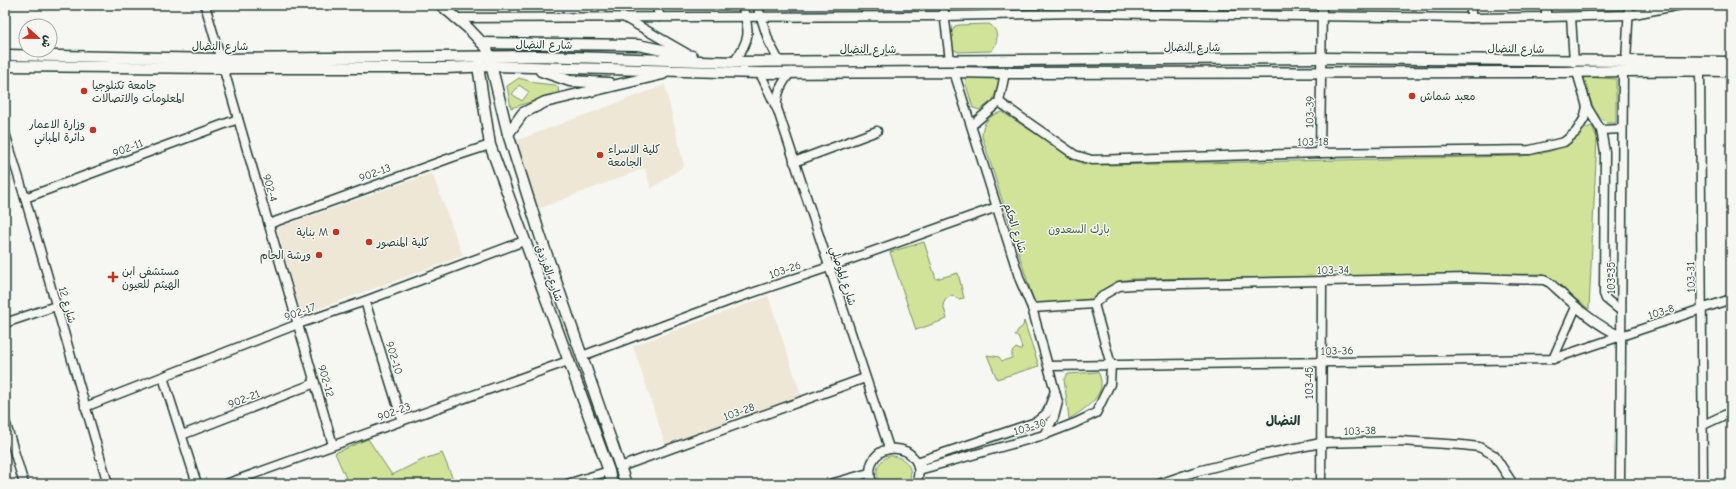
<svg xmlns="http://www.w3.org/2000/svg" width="1736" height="489" viewBox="0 0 1736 489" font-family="'Comic Neue','Playpen Sans Arabic',sans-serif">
<rect width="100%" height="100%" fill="#f6f6f2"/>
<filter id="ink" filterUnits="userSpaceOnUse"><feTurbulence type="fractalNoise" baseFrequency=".025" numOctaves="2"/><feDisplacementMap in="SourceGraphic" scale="8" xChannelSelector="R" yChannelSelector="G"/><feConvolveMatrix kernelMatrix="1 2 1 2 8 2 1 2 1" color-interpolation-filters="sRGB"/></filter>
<g filter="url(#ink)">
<g fill="#eee7d6">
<polygon points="665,85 684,166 651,189 645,168 538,209 515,145 515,141"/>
<polygon points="432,173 463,256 301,315 277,228"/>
<polygon points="768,296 802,398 666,447 633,346"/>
</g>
<g fill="#d0e398" stroke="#789066" fill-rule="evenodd">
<path d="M989,24C999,29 999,44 991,51L958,52L953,49L951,34L955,26L959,25Z"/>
<polygon points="967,77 1001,77 993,100 980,110 973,108 965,81"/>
<polygon points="1586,77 1616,79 1616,123 1607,123 1595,112 1583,80"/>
<path d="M519,78L536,83L555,85L558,87L559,93L511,108L507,86ZM519,85L529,92L522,101L512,94Z"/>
<path d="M1002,112L1083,164L1108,165L1521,156C1532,154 1554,153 1563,145C1574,137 1578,130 1592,126L1597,138L1589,309L1542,274L1132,279L1118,281L1092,299L1035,305L982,136C982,123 989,115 1002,112Z"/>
<polygon points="924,242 936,279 958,273 964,298 959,299 952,295 946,299 943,304 947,319 916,330 890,252"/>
<polygon points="1024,321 1039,366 997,379 987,355 999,357 1002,361 1012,358 1012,352 1016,348 1020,350 1022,348 1018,336 1015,336 1018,330 1023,326"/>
<path d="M1098,372C1110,394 1085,409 1069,419L1064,379L1068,374Z"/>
<polygon points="368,439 392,475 424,459 442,453 455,484 335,484 346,478 335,453"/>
<path d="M889,456C905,455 917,470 907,484H880C874,472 877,462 889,456Z"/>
</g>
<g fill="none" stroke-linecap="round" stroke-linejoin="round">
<g stroke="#1f3d34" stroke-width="11">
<g id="minor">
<polyline points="205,5 333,445"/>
<polyline points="656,5 660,17"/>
<polyline points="757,5 769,42 779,61"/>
<polyline points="943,5 950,60"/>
<polyline points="1074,5 1076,13 1093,5"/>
<polyline points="1546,17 1546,5"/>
<polyline points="1571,17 1574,62"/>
<polyline points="455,18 945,16 1076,13 1471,18 1546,17 1629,15 1681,5"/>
<polyline points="625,18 686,53"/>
<polyline points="1471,18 1471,5"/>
<path d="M734,62C751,38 750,33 742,5"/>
<polyline points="1626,62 1629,5"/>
<polyline points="1700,70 1703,484"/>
<polyline points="954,72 1020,280 1032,308 1058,402 1054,417 1044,435"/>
<polyline points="760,73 778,111 889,448"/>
<polyline points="999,102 1075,155 1092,160 1320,153 1530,150 1564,142 1576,132 1584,119 1587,107 1577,72"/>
<polyline points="1587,107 1601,130 1605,152 1604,294 1606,299 1621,311"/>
<path d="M777,108C776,93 782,83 791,72"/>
<polyline points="972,125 999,102 1005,73"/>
<polyline points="1601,130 1622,129"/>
<polyline points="5,133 25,198 108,484"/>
<polyline points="1320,153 1322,5"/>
<polyline points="794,162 877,131"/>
<polyline points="25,198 238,119"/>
<polyline points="269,224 453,157 490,145"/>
<polyline points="365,301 402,420"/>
<path d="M1032,308L1094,304L1105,294L1119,286L1132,285L1469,278L1544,280L1550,283C1572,303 1593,324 1621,336"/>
<polyline points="5,323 56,306"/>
<polyline points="582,356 737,298 829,267 997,207"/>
<polyline points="1553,359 1576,307"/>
<polyline points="1049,366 1553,359 1731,299"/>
<polyline points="163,377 197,484"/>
<polyline points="85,407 298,324 365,301 524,241"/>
<polyline points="5,421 24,484"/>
<polyline points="1703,425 1731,412"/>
<polyline points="182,435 315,383"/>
<polyline points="917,462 1036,422 1047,413 1055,391"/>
<polyline points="620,467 865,378"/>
<polyline points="919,470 1044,435 1075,423 1096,413 1110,384 1111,365 1094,304"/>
<polyline points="226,484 568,361"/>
<polyline points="567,484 609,471"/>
<polyline points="830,484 869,473"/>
<path d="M872,484C858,434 933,440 916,484"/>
<polyline points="1159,484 1194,472 1261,455 1321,443 1400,441 1462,445 1479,447 1494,455 1513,484"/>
<polyline points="1321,484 1322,282"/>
<polyline points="1620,484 1623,71"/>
</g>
</g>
<g stroke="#1f3d34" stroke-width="13">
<g id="major">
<polyline points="441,5 468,28 487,48 508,134 540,235 626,484"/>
<polyline points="482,43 638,45 692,56"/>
<polyline points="5,55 220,59 538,56 734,62 1321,58 1731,62"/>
<polyline points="479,61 478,66 490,145 609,471 612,484"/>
<path d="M5,66L223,68H445L492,66L760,73L954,72L1005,73C1182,72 1358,71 1534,72C1600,72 1665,69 1731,71"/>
<polyline points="541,71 570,81 609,83"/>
<polyline points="508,134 523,113 545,102 663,74"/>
</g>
</g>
<use href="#minor" stroke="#f6f6f2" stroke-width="8"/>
<use href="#major" stroke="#f6f6f2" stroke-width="10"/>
</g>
</g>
<g fill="#c8321e" stroke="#f6f6f2" stroke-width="1.5">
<circle cx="84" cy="91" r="4"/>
<circle cx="1412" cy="96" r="4"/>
<circle cx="93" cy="130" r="4"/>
<circle cx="600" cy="155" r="4"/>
<circle cx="336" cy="232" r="4"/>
<circle cx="369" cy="242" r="4"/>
<circle cx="319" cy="255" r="4"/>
<path d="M111 271h4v4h4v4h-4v4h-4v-4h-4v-4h4z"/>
</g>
<g text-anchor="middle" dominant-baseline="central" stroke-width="3" stroke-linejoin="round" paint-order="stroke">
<g font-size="11" fill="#1f3d34" stroke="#f6f6f2">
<text transform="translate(544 45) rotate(1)">شارع النضال</text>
<text x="220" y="46">شارع النضال</text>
<text x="1192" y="47">شارع النضال</text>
<text x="868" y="49">شارع النضال</text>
<text transform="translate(1516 49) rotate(1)">شارع النضال</text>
<text transform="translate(1310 112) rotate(-89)">103-39</text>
<text transform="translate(1313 142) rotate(-1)">103-18</text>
<text transform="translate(128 148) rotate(-21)">902-11</text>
<text transform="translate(375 173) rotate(-20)">902-13</text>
<text transform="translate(270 188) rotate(74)">902-4</text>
<text transform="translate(1015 228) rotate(72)">شارع الحكم</text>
<text transform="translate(785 270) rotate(-19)">103-26</text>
<text transform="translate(1333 270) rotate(-1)">103-34</text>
<text transform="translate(549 273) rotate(70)">شارع الفرزدق</text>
<text transform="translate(843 276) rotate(72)">شارع الموصلي</text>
<text transform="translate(1691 277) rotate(-91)">103-31</text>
<text transform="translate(1611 278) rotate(-90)">103-35</text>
<text transform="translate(67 305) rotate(74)">شارع 12</text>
<text transform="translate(300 312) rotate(-20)">902-17</text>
<text transform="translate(1661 312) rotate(-18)">103-8</text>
<text transform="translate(1337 351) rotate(-1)">103-36</text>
<text transform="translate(394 358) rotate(73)">902-10</text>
<text transform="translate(326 381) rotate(74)">902-12</text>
<text transform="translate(1309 383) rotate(-90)">103-45</text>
<text transform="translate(244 399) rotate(-21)">902-21</text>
<text transform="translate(394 412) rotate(-20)">902-23</text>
<text transform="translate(739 412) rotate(-20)">103-28</text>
<text transform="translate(1030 427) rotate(-17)">103-30</text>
<text transform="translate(1360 431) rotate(-2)">103-38</text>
</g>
<g font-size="11" fill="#1f3d34" stroke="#f6f6f2" text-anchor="start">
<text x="92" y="85">جامعة تكنلوجيا<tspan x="92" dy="13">المعلومات والاتصالات</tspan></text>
<text x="1420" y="96">معبد شماش</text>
<text x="85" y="124" text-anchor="end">وزارة الاعمار<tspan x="85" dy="13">دائرة المباني</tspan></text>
<text x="608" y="149">كلية الاسراء<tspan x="608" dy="13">الجامعة</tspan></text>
<text x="328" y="232" text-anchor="end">بناية M</text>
<text x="377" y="242">كلية المنصور</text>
<text x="311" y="255" text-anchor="end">ورشة الحام</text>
<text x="122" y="271">مستشفى ابن<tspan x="122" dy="13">الهيثم للعيون</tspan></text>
</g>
<g font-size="11" fill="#425e48" stroke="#f6f6f2">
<text x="1079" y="229">بارك السعدون</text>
</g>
<g font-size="13" font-weight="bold" fill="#1f3d34" stroke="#f6f6f2">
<text x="1283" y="420">النضال</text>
</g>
</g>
<rect width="1736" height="489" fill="none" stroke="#f6f6f2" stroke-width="20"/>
<rect x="10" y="10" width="1716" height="469" fill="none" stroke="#1f3d34" stroke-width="1.5" filter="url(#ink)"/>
<g transform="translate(38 38) rotate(112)"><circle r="19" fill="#f6f6f2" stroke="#a0aca6"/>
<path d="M0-3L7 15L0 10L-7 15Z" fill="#c8321e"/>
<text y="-6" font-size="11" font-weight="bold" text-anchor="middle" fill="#1f3d34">ش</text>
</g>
</svg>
